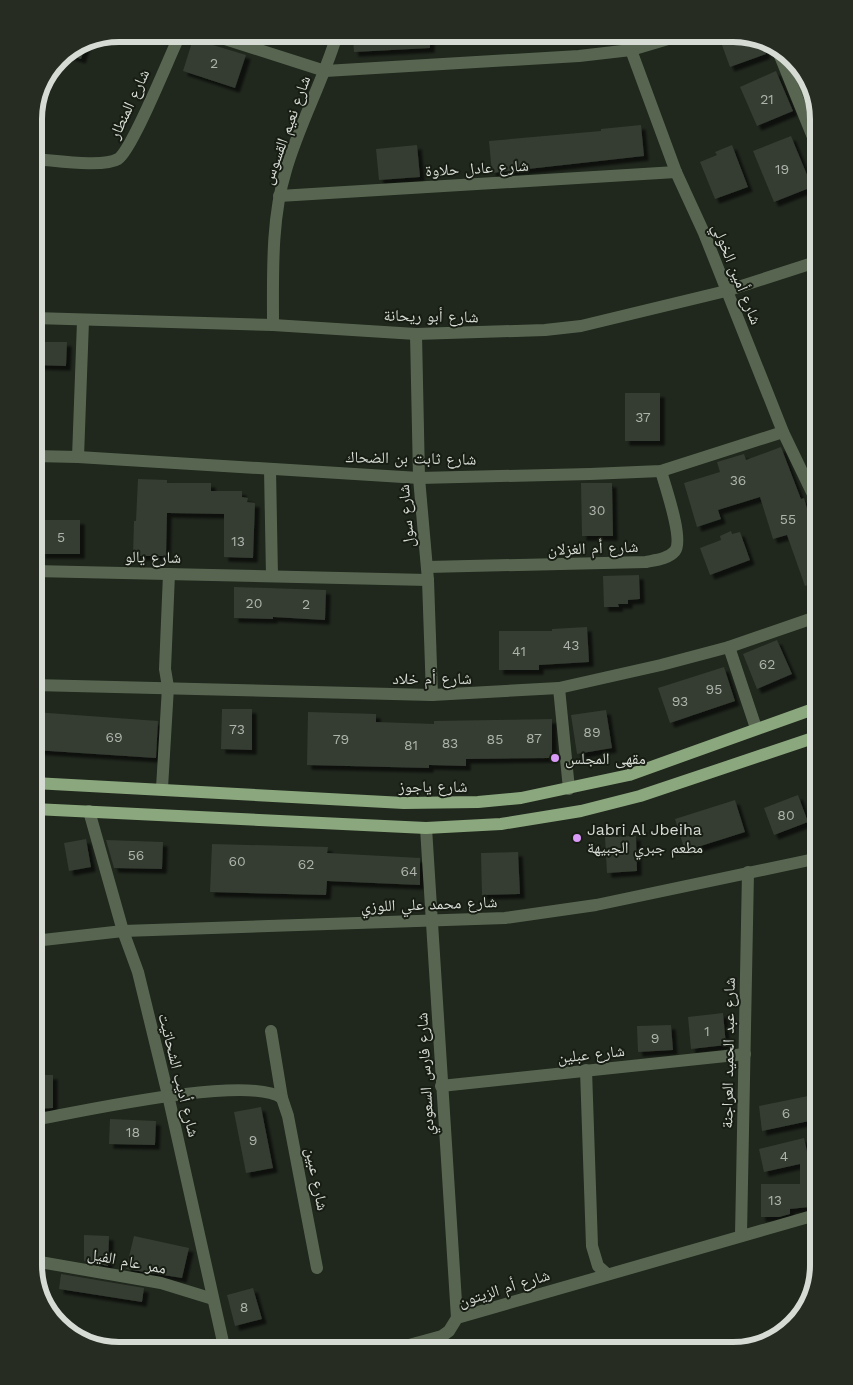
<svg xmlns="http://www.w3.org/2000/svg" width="853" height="1385" viewBox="0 0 853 1385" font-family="'Work Sans','Noto Naskh Arabic',sans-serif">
<defs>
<filter id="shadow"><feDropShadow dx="4.5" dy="4.5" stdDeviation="1" flood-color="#0009"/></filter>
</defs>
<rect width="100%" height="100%" fill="#20271d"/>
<g fill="#353c31" filter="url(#shadow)">
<polygon points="718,34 740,34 761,41 766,54 730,67"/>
<polygon points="430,37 430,48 354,52 353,38"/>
<polygon points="193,39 246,55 235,88 183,71"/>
<polygon points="87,40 81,59 66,54"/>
<polygon points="776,71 793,111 757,126 740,87"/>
<polygon points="641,125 644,156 492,173 489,141 601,131 601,129"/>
<polygon points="791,136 812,187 774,202 753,151"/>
<polygon points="417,145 420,177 379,180 376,149"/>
<polygon points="732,145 748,187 715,199 700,162 717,155 715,152"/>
<polygon points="34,342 67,342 66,366 34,365"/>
<rect x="625" y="393" width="35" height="48"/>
<polygon points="781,447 801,499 804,498 816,540 819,539 819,582 805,586 787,535 773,539 760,497 718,510 721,519 697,527 684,483 720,472 717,462 744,454 746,460"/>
<polygon points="138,479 167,480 167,483 211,483 211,491 242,491 242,497 248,498 247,502 255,503 253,558 224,557 224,514 167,513 166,556 133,556 134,521 136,521"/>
<polygon points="581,483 612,483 613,536 582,536"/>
<rect x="41" y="520" width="39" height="34"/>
<polygon points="731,531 732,534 740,532 750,560 710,575 700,548 721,540 720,536"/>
<polygon points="639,575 640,599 628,600 628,604 618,604 619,607 604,607 603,576"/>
<polygon points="234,587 326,590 325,620 273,617 273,619 234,618"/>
<polygon points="587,627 589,662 539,665 539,670 499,670 499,631 552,631 552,629"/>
<polygon points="777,640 792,674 757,689 743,654"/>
<polygon points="724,667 735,701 670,723 658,688"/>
<polygon points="222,709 252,709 252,750 221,749"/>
<polygon points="606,710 612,748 577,754 571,715"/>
<polygon points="34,712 158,721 156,758 34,750"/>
<polygon points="308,712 376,714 376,722 434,724 434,721 552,719 552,758 466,759 466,766 429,765 429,768 307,765"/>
<polygon points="798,795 808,822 774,835 764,808"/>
<polygon points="735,800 745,832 685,851 675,819"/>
<polygon points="636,836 637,871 607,873 605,837"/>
<polygon points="86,839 91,867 69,871 64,843"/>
<polygon points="106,840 163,842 162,869 114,868"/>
<polygon points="212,844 328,847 327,853 420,858 420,885 327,881 326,895 210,892"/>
<polygon points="518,852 520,894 482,895 481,853"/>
<polygon points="723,1013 726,1045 691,1049 688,1017"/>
<polygon points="671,1025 673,1050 638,1052 637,1026"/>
<polygon points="34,1075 53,1075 53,1108 34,1109"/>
<polygon points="808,1096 814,1120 762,1131 759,1106"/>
<polygon points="261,1107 273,1168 246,1173 234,1112"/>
<polygon points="110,1119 156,1121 155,1145 109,1144"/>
<polygon points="804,1138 812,1174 819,1174 819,1206 790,1209 790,1214 779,1217 761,1217 761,1184 800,1184 800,1164 764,1172 759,1149"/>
<polygon points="84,1235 109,1236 108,1266 84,1261"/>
<polygon points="134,1236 189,1248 182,1278 126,1269"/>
<polygon points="61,1274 144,1288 142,1302 59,1289"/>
<polygon points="253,1288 262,1319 235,1326 227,1295"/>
</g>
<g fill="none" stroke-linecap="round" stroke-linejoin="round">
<g stroke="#586651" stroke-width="12">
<polyline points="225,39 325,71 579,56 631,50 685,34"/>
<polyline points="776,46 819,152"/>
<polyline points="631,50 676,172 704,233 783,432 819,507"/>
<polyline points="796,65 819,118"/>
<path d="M34,159C53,160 103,168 118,159C132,150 168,60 178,39"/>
<polyline points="279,196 676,172"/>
<polyline points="34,318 273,325 416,334 545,330 581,326 726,291 819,261"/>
<path d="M273,325C273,274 271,219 286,170C299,125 322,83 336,38"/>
<polyline points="416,334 419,478 428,580 432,695"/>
<polyline points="34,456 78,457 419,478 590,474 661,471 783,432"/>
<polyline points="78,457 83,321"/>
<polyline points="270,469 272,576"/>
<path d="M427,567L646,562C656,560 668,559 675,551C684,539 665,486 661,471"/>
<polyline points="34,571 428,580"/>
<polyline points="729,647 756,728"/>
<polyline points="34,685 432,695 559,688 661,665 729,647 819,616"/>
<polyline points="559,688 569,789"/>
<polyline points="162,788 168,687 165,669 169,574"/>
<polyline points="89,811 123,931 138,972 168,1095 225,1351"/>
<polyline points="426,828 457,1318"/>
<polyline points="34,941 123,931 505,918 596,905 819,858"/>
<polyline points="271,1031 282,1098 288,1116 317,1268"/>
<polyline points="586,1070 592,1246 598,1266 607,1274"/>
<polyline points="441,1086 745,1054"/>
<path d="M34,1120C79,1112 248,1074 282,1098"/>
<polyline points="741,1235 748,872"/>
<polyline points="34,1261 161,1283 213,1299"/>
<polyline points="387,1351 442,1336 449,1331 457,1318 819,1214"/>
</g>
<g stroke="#8ba77d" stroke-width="12">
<polyline points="34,783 404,803 478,802 521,798 629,775 819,707"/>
<polyline points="34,809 426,828 501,824 581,811 640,796 819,736"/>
</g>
</g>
<g fill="#da9af7" stroke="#171d13" stroke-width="2">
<circle cx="555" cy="758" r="5"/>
<circle cx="577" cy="838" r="5"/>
</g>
<g text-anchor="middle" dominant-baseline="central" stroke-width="4" stroke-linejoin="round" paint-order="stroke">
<g font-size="14" fill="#aeb3ab">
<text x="214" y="63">2</text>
<text x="767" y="99">21</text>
<text x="782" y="169">19</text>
<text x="643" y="417">37</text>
<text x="738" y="480">36</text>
<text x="597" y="510">30</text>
<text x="788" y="519">55</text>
<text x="61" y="537">5</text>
<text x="238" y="541">13</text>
<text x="254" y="603">20</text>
<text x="306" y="604">2</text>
<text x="571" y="645">43</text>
<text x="519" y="651">41</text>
<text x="767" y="664">62</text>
<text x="714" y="689">95</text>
<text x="680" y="701">93</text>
<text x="237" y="729">73</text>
<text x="592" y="732">89</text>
<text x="114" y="737">69</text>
<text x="534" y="738">87</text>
<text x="341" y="739">79</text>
<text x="495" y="739">85</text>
<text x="450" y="743">83</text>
<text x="411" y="745">81</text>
<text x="786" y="815">80</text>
<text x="136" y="855">56</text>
<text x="237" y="861">60</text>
<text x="306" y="864">62</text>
<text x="409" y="871">64</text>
<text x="707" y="1031">1</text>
<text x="655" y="1038">9</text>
<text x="786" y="1113">6</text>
<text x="133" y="1132">18</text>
<text x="253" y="1140">9</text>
<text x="784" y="1156">4</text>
<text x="775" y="1200">13</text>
<text x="244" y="1307">8</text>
</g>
<g font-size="16" fill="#d6dbd4" stroke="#171d13">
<text transform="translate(129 104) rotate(-65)">شارع المنطار</text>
<text transform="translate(286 130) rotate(-70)">شارع نعيم القسوس</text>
<text transform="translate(477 168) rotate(-3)">شارع عادل حلاوة</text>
<text transform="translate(737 274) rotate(68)">شارع أمين الخولي</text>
<text transform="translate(431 316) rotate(1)">شارع أبو ريحانة</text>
<text transform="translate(411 458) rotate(1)">شارع ثابت بن الضحاك</text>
<text transform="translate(406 516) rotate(-95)">شارع سول</text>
<text transform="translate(593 548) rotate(-2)">شارع أم الغزلان</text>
<text transform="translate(153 557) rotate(1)">شارع يالو</text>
<text x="432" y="678">شارع أم خلاد</text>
<text x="433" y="786">شارع ياجوز</text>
<text transform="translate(429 904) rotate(-2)">شارع محمد علي اللوزي</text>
<text transform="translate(728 1053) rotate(-89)">شارع عبد الحميد العراجنة</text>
<text transform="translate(591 1054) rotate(-6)">شارع عبلين</text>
<text transform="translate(425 1074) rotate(-93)">شارع فارس السعودي</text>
<text transform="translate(179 1075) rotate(76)">شارع أديب الشحاتيت</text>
<text transform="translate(317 1179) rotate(79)">شارع عبين</text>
<text transform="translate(127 1261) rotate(11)">ممر عام الفيل</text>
<text transform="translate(504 1288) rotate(-17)">شارع أم الزيتون</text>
</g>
<g font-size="16" fill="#d6dbd4" stroke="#171d13" text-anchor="start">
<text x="565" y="758">مقهى المجلس</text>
<text x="587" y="829">Jabri Al Jbeiha<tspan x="587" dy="18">مطعم جبري الجبيهة</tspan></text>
</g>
</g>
<path d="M0 0H853V1385H0ZM119 42H733A77 77 0 0 1 810 119V1265A77 77 0 0 1 733 1342H119A77 77 0 0 1 42 1265V119A77 77 0 0 1 119 42Z" fill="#262c22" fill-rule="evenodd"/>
<path fill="none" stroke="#d6dbd4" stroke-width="6" d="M119 42H733A77 77 0 0 1 810 119V1265A77 77 0 0 1 733 1342H119A77 77 0 0 1 42 1265V119A77 77 0 0 1 119 42Z"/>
</svg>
